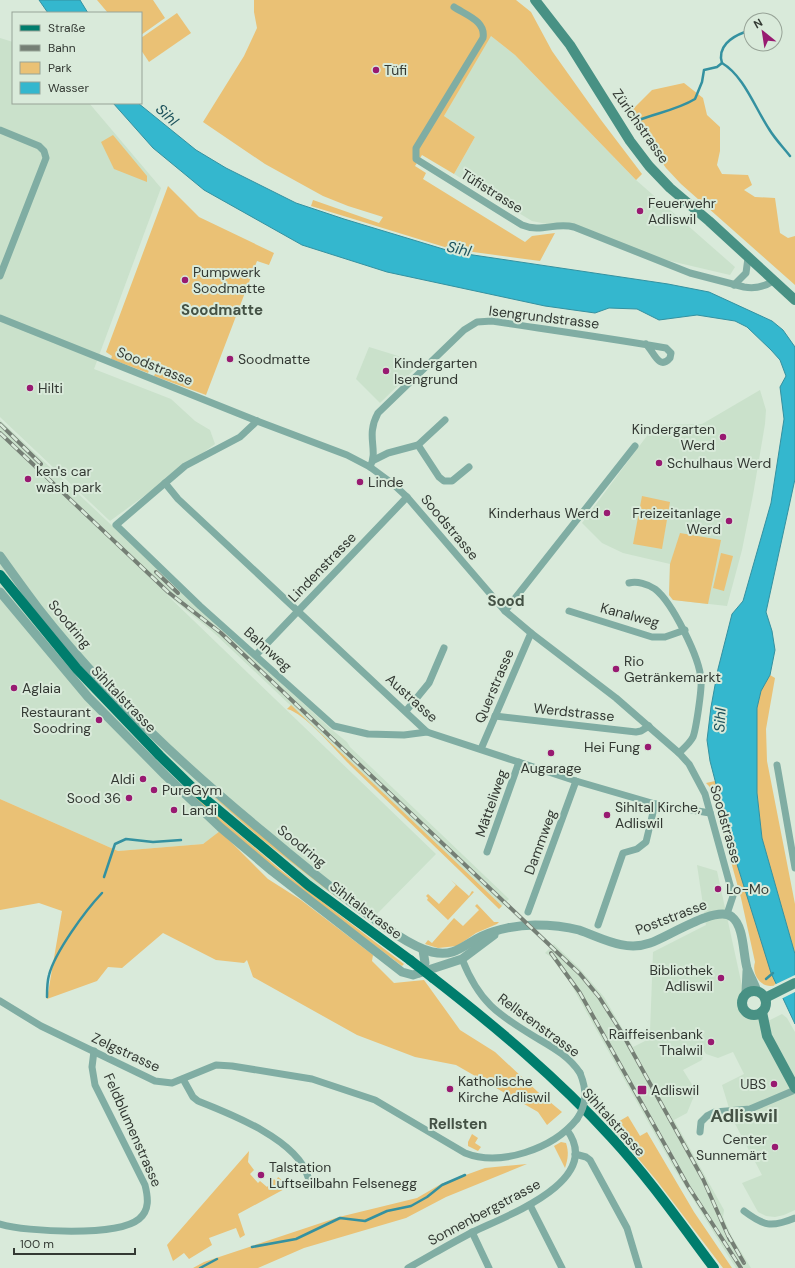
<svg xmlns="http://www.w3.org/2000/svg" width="795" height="1268" font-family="'DM Sans',sans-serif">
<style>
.built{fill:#cae1cb}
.green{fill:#eac175}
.water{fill:#34b7ce;stroke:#3491a0}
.pier{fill:#d9eada}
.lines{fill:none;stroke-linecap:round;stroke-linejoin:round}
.stream{stroke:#3491a0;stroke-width:2.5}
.minor{stroke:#80ada3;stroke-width:7}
.tertiary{stroke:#80ada3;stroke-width:9}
.secondary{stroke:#489184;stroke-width:10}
.primary{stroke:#007d6d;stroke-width:10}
.rail-casing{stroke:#757f75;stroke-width:4}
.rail{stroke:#d9eada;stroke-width:2.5;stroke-dasharray:8;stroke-linecap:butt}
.minor-bridge{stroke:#80ada3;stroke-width:7}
.primary-bridge{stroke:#007d6d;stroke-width:10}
.poi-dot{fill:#981a71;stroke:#d9eada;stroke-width:1.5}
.labels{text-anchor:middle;stroke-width:4;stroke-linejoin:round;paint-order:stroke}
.poi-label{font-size:14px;fill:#333933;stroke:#d9eada;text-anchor:start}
.street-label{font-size:14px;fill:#333933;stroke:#d9eada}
.water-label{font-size:15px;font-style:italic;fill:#1e535d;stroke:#d9eada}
.neighbourhood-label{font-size:15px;font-weight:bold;fill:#445245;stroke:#d9eada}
.district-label{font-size:18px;font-weight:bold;fill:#445245;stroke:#d9eada}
</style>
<rect width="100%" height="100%" fill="#d9eada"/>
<!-- built -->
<g class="built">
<path d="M490,35L515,55L636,180L735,267L730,275L666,260L586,232L532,221L454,174L475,137L444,116Z"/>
<path d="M0,38L13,42V103H89L161,188L94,369L171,399L195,421L210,430L215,444L110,521L0,417Z"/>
<path d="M369,347L421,363L380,403L356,379Z"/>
<path d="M760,390L766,410L765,424L753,495L742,550L727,606L673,600L669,595L670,564L623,553L602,543L582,523L655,425L702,424Z"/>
<path d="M0,420L177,587L331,729L347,742L350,747L509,899L502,906L213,632L165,593L436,854L374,917L220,832L203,844L118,851L0,799Z"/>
<path d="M697,865L717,871L749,1018L770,1020L782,1014L787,1018L795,1032V1210L784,1215L775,1217L766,1216L758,1212L742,1183L762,1175L732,1118L722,1085L744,1074L733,1052L718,1058L706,1054L699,1043L697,1044L703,1056L702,1060L683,1070L696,1091L687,1113L674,1120L724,1210L723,1217L732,1237L751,1268H736L727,1254L675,1170L569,981L551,957L545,953L554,944L579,968L604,997L633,1047L645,1041L650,1032L653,952L706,925Z"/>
</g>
<!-- green -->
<g class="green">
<path d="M97,0H153L165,18L141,35V13H108Z"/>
<path d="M254,0H516L531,12L552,51L601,120L642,174L636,180L515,55L491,36L444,116L475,137L454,174L422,155L415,166L426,173L423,179L525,242L532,236L555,233L540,261L451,249L311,206L313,200L379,223L383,217L348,206L323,196L265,164L203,122L244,56L257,28L254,12Z"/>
<path d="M177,13L191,33L149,62L141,50V38Z"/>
<path d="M684,83L703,98L707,115L720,127V151L717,165L722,174L748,175L752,185L744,190L755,197L775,198L780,233L788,238L795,236V285L681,184L666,168L628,114L652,90Z"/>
<path d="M113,135L147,176V182L114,169L101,142Z"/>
<path d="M168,186L199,217L274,253L269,265L257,261L206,395L154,376L160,363L153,360L148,373L111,359L112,356L106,352Z"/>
<path d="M642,496L670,502L662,549L633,544Z"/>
<path d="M680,533L721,540L708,604L673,600L669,595L670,564Z"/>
<path d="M721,553L733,556L724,591L713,588Z"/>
<path d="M770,675L775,678L766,729L767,761L795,904V954L762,838L757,793V708L761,691Z"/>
<path d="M291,705L502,906L499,909C450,861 400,813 350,765C336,751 305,713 287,709Z"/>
<path d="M715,781L736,861L776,985C762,990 751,975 755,962L741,898L714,800L709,786L706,783Z"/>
<path d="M181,785L282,871L404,964L402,966L293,884L221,823Z"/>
<path d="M215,798H216L344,903L260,838Z"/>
<path d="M0,799L118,851L203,844L220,831L268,879L301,900L373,955L372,961L394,983L424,980L460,1030L495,1052L538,1092L562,1112L547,1125L538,1112L456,1065L415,1057L357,1035L253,977L247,960L244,963L216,960L163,933L122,968L108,967L97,981L47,999L62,911L39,903L0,910Z"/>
<path d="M451,880L469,896L472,891L474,892L448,920L427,900L428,898L426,896L428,894L439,904L456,885Z"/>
<path d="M477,904L494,922H499L497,924L476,933L457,946L438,948L425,944L428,940L432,943L454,918L463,926L479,910L475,906Z"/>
<path d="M628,1116L640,1136L647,1132L694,1212L732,1268H723L657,1181L611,1126Z"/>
<path d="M472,1134L478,1138L475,1143L481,1147L478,1151L468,1146V1142Z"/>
<path d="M561,1142L566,1143C569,1152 568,1159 565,1168L554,1146Z"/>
<path d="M249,1151L248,1162L254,1170L250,1174L258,1183L260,1181L267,1187L274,1179L276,1181L278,1177L290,1186L238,1214L245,1235L240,1238L236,1228L209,1238L212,1245L189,1259L184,1253L173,1261L167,1245Z"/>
<path d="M527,1164L446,1197L406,1218L304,1248L258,1268H193L204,1262L339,1217L417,1198L441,1184L485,1168Z"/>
</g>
<!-- water -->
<g class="water">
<path d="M39,0H80L88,13H48Z"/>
<path d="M113,103H138L196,150L226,168L296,203L344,219L453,252L668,284L709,292L772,321L783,330L795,347V479L766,612L772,631L775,650L770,675L761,691L757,708V793L762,838L795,954V1024L771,973L736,861L710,761L707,740L711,707L718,669L732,614L743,601L771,503L784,419L780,387L786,376L780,360L771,350L747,327L735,321L697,315L659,320L637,309L609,308L595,313L545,306L387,272L302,245L204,190L153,148Z"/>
</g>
<!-- pier -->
<path class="pier" d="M795,975V992L781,999L774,985Z"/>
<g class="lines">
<!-- stream -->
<g class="stream">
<path d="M722,63C744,76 755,108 769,129C775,139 783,147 790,156"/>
<path d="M636,121C656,113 677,110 695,99L702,82L704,70L717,67L722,63C717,47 731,37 745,32"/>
<path d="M104,877L115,844L126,839L153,842L181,840"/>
<path d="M766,979L773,973"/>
<path d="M47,997C47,990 47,982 49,975C55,952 85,911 102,893"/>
<path d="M252,1247L296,1239L340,1218L365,1221L387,1211L411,1206L427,1197L442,1185L465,1175"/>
<path d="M200,1268L217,1259"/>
</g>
<!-- minor -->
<g class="minor">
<path d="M454,7C466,15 486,21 483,38L416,148V159L522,225C541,233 555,222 574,227L690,273L744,287C755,289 764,287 773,281"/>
<path d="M0,130L39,146L44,151L46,158L0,276"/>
<path d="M734,285L746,273L748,258"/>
<path d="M0,318L257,421L347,455L370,467L393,484L407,497L505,611L531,633L616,698L679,753L689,764L705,794L733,896L727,914"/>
<path d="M257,421L240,437L185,466L116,525L200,606L334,726L368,734L404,735L427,732"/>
<path d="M418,445L439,477L444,481H452L469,467"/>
<path d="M374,460L388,453L418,445L445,420"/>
<path d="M370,467C379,449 365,437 378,413L464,330L477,322L492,321C550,330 608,338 666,348L671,353L670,358C659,371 654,352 646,344"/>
<path d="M165,483L178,499L427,732L576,781L655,804L710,813"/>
<path d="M629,583C637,581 648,584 655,589C672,602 700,658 701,680C702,689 696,729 693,737C690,743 684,748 679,753"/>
<path d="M505,611L635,446"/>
<path d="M569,611L652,637H665L685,630"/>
<path d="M256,655L407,497"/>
<path d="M406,711L429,683L444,648"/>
<path d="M495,716L636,732L641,731L649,726"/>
<path d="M481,749L531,633"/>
<path d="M777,765L795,868"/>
<path d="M487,852L519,762"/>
<path d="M528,912L576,781"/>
<path d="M598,925L623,853L637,849L646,842L655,804"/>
<path d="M462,959C479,1002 497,1014 535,1037C552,1047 569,1056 580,1073"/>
<path d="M0,1001L41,1026L155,1081L172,1083L216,1065L232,1066L312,1079L375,1100L465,1153C500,1167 553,1149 577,1119"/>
<path d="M183,1079L193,1097L198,1101C231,1114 298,1140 308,1177"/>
<path d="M700,1132L701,1122L707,1116L715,1112L750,1109L795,1090"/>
<path d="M575,1154L586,1157L590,1160L627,1228L639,1268"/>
<path d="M530,1205L562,1268"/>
<path d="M744,1211C764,1226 771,1228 795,1218"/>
<path d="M0,1224C27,1232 117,1237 139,1219C150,1210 148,1197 145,1185L95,1085L92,1067L94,1051"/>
<path d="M472,1232L489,1268"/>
<path d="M408,1268C430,1256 451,1243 473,1232C505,1216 605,1181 567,1130"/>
</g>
<!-- tertiary -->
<g class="tertiary">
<path d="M0,556C13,574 25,591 38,608C104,693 184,767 267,835C293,857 320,879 348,900C369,915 407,946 432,952C455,957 462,946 482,936C497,929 518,925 535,925C549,925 564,926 579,930C602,938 625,952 650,943C668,937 717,904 732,917C744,926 743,954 747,968C750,976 754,983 757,991"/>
<path d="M0,592L88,697L165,775L220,827L272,871L402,972L413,975L462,959L494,935"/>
<path d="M419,973L425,963L423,950"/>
<path d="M746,993L747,971"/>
</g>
<!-- secondary -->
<g class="secondary">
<path d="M535,0L570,45L630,141L649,166L670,188L709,221L795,300"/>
<circle cx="754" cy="1003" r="12"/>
<path d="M765,998L795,983"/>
<path d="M762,1012L767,1036L795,1088"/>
</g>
<!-- primary -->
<g class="primary">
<path d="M0,575L77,669L160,756L198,793L308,885L410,960"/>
<path d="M433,978C496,1027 557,1078 611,1137C649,1178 681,1224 714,1268"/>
</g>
<!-- rail casing -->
<g class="rail-casing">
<g id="rail">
<path d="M0,424L41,464"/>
<path d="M0,433L168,592L221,633L580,974L599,997L622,1033L703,1179L730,1240"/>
<path d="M156,572L178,593"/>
<path d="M551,953L580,993L688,1186L741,1268"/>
<path d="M728,1235L744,1263"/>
</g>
</g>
<!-- rail -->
<use href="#rail" class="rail"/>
<!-- minor-bridge -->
<path class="minor-bridge" d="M577,1119C587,1104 587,1090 580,1073"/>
<!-- primary-bridge -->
<path class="primary-bridge" d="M410,960L433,978"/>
</g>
<!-- markers -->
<g class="poi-dot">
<circle cx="376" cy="70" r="4"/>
<circle cx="640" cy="211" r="4"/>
<circle cx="185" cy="280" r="4"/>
<circle cx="230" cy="359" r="4"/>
<circle cx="386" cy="371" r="4"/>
<circle cx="30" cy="388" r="4"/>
<circle cx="723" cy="437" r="4"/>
<circle cx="659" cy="463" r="4"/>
<circle cx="28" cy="479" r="4"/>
<circle cx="360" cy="482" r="4"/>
<circle cx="607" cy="513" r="4"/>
<circle cx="729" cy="521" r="4"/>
<circle cx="616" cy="669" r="4"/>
<circle cx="14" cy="688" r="4"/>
<circle cx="99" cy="720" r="4"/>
<circle cx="648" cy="747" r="4"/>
<circle cx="551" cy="753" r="4"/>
<circle cx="143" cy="779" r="4"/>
<circle cx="154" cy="790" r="4"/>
<circle cx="129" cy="798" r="4"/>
<circle cx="174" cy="810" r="4"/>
<circle cx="607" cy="815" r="4"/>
<circle cx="718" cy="889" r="4"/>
<circle cx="721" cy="978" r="4"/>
<circle cx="711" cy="1042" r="4"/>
<circle cx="774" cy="1084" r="4"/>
<circle cx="450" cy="1089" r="4"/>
<rect x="637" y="1085" width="10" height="10" rx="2"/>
<circle cx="775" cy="1147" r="4"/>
<circle cx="261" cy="1175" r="4"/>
</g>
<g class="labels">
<!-- poi labels -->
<g class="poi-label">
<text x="384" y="75">Tüfi</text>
<text x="648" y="208">Feuerwehr<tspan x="648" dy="16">Adliswil</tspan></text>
<text x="193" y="277">Pumpwerk<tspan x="193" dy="16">Soodmatte</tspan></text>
<text x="238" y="364">Soodmatte</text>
<text x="394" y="368">Kindergarten<tspan x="394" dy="16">Isengrund</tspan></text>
<text x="38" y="393">Hilti</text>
<text x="715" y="434" text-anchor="end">Kindergarten<tspan x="715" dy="16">Werd</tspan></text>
<text x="667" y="468">Schulhaus Werd</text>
<text x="36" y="476">ken's car<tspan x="36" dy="16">wash park</tspan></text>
<text x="368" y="487">Linde</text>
<text x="599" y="518" text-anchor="end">Kinderhaus Werd</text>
<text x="721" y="518" text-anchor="end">Freizeitanlage<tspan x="721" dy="16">Werd</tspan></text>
<text x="624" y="666">Rio<tspan x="624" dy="16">Getränkemarkt</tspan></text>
<text x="22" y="693">Aglaia</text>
<text x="91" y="717" text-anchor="end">Restaurant<tspan x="91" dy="16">Soodring</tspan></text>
<text x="640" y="752" text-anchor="end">Hei Fung</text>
<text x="551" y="773" text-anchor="middle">Augarage</text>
<text x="135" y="784" text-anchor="end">Aldi</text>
<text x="162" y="795">PureGym</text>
<text x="121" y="803" text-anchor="end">Sood 36</text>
<text x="615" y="812">Sihltal Kirche,<tspan x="615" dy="16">Adliswil</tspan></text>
<text x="182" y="815">Landi</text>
<text x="726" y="894">Lo-Mo</text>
<text x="713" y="975" text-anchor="end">Bibliothek<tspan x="713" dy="16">Adliswil</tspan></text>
<text x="703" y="1039" text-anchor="end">Raiffeisenbank<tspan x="703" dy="16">Thalwil</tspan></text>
<text x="458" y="1086">Katholische<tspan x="458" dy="16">Kirche Adliswil</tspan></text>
<text x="766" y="1089" text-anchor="end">UBS</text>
<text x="651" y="1095">Adliswil</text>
<text x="767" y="1144" text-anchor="end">Center<tspan x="767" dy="16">Sunnemärt</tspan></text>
<text x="269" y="1172">Talstation<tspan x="269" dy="16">Luftseilbahn Felsenegg</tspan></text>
</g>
<!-- street labels -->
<g class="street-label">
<text transform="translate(641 126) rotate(55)" y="5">Zürichstrasse</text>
<text transform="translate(492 191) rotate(32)" y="5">Tüfistrasse</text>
<text transform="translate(544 317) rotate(7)" y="5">Isengrundstrasse</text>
<text transform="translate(155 366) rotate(22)" y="5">Soodstrasse</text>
<text transform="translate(450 527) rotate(50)" y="5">Soodstrasse</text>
<text transform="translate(322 567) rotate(-46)" y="5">Lindenstrasse</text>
<text transform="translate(630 615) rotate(15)" y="5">Kanalweg</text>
<text transform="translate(70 624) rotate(50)" y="5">Soodring</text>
<text transform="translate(268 649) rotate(42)" y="5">Bahnweg</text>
<text transform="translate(494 686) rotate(-67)" y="5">Querstrasse</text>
<text transform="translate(412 698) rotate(42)" y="5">Austrasse</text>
<text transform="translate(124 699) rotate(46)" y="5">Sihltalstrasse</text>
<text transform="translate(574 712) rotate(6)" y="5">Werdstrasse</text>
<text transform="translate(491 803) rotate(-71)" y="5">Mätteliweg</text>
<text transform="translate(726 824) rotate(74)" y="5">Soodstrasse</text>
<text transform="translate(540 842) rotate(-70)" y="5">Dammweg</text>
<text transform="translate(302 846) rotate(39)" y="5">Soodring</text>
<text transform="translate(366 910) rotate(37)" y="5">Sihltalstrasse</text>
<text transform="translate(671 917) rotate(-21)" y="5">Poststrasse</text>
<text transform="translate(539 1025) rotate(36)" y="5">Rellstenstrasse</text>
<text transform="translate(126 1052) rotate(25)" y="5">Zelgstrasse</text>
<text transform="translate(614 1122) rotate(48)" y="5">Sihltalstrasse</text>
<text transform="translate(133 1130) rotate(66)" y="5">Feldblumenstrasse</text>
<text transform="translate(484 1212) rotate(-28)" y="5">Sonnenbergstrasse</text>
</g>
<!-- water labels -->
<g class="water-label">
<text transform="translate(167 115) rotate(43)" y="5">Sihl</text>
<text transform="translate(459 249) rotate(13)" y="5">Sihl</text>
<text transform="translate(720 720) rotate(-86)" y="5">Sihl</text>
</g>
<!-- neighbourhood labels -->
<g class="neighbourhood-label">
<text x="222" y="315">Soodmatte</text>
<text x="506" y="606">Sood</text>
<text x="458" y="1129">Rellsten</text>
</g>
<!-- district labels -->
<g class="district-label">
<text x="744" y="1122">Adliswil</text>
</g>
</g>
<!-- legend -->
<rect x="12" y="12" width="130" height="92" fill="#d9eada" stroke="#97a397"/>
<rect x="20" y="25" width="20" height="6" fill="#007d6d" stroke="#97a397"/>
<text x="48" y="32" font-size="12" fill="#333933">Straße</text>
<rect x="20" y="45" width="20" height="6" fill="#757f75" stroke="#97a397"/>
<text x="48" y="52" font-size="12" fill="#333933">Bahn</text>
<rect x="20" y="62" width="20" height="12" fill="#eac175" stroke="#97a397"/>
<text x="48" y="72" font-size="12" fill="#333933">Park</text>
<rect x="20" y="82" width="20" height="12" fill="#34b7ce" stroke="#97a397"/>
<text x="48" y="92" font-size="12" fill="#333933">Wasser</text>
<!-- north arrow -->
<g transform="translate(763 32) rotate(330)"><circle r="19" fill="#d9eada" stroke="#97a397"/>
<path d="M0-3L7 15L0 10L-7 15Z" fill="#981a71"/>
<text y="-6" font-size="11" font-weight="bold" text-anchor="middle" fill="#333933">N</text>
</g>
<!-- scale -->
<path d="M14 1248v6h121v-6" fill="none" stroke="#333933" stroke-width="2"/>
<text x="20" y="1248" font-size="12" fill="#333933" stroke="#d9eada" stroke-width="3" paint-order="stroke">100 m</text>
</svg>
